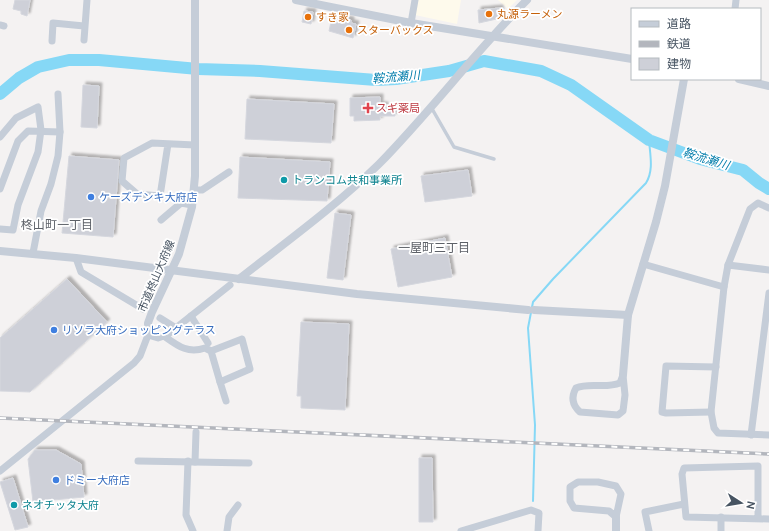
<svg xmlns="http://www.w3.org/2000/svg" width="769" height="531" font-family="Cabin,'Noto Sans JP',sans-serif">
<style>
.commercial{fill:#fefaec}
.lines{fill:none;stroke-linecap:round;stroke-linejoin:round}
.stream{stroke:#86d8f6;stroke-width:2}
.river{stroke:#86d8f6;stroke-width:12}
.building{fill:#ced0d8;stroke:#d5d7de;filter:url(#shadow)}
.service{stroke:#c5cdd8;stroke-width:3.5}
.minor{stroke:#c5cdd8;stroke-width:7}
.tertiary{stroke:#c5cdd8;stroke-width:8}
.rail-casing{stroke:#b3b6bd;stroke-width:3.5}
.rail{stroke:#fff;stroke-width:2;stroke-dasharray:6;stroke-linecap:butt}
.food-dot{fill:#e8710a;stroke:#fff;stroke-width:1.5}
.health-dot{fill:#e0444e;stroke:#fff;stroke-width:1.5}
.culture-dot{fill:#0f9aa8;stroke:#fff;stroke-width:1.5}
.shop-dot{fill:#3f7fe0;stroke:#fff;stroke-width:1.5}
.labels{text-anchor:middle;stroke-width:3.5;stroke-linejoin:round;paint-order:stroke}
.food-label{font-size:11px;fill:#c56008;stroke:#fff;text-anchor:start}
.health-label{font-size:11px;fill:#be3a42;stroke:#fff;text-anchor:start}
.culture-label{font-size:11px;fill:#0d838f;stroke:#fff;text-anchor:start}
.shop-label{font-size:11px;fill:#366cbe;stroke:#fff;text-anchor:start}
.street-label{font-size:11px;fill:#475462;stroke:#fff}
.water-label{font-size:12px;font-style:italic;fill:#027dab;stroke:#fff}
.neighbourhood-label{font-size:12px;fill:#5d6168;stroke:#fff}
</style>
<defs>
<filter id="shadow"><feDropShadow dx="3" dy="-3" stdDeviation="1" flood-color="#0004"/></filter>
</defs>
<rect width="100%" height="100%" fill="#f4f2f2"/>
<!-- commercial -->
<g class="commercial">
<path d="M417,0H461L457,24L415,15Z"/>
<path d="M498,0H517L508,9Z"/>
</g>
<g class="lines">
<!-- stream -->
<path class="stream" d="M533,501L535,425L528,328L533,302L553,279L646,183C654,170 650,155 649,140"/>
<!-- river -->
<path class="river" d="M0,94L19,78L38,67L69,60H99L198,69L260,71L376,80L396,79L449,71L484,61L541,71L571,85L649,140L700,159L743,170L759,183L769,189"/>
</g>
<!-- building -->
<g class="building">
<path d="M15,0H30L27,16L21,14V11L13,9Z"/>
<path d="M500,8L501,18L479,23L478,10Z"/>
<path d="M304,11L313,12L311,24L302,22Z"/>
<path d="M332,17L351,20V23L356,24L353,38L329,31Z"/>
<path d="M83,85L99,86L97,128L81,127Z"/>
<path d="M380,97V105H385V110H395V116H380V120L354,121V116H350V98Z"/>
<path d="M247,99L334,104L331,143L245,139Z"/>
<path d="M69,156L119,160L113,237L62,233Z"/>
<path d="M240,157L330,162L327,201L238,198Z"/>
<path d="M468,170L472,196L425,202L421,176Z"/>
<path d="M335,213L351,215L343,280L327,278Z"/>
<path d="M445,238L452,277L398,287L391,249Z"/>
<path d="M67,279L107,322L30,392L0,391V338Z"/>
<path d="M301,322L349,324L345,410L301,408V396H297Z"/>
<path d="M35,450H56L81,464L84,497L33,502L28,459Z"/>
<path d="M419,458H432L433,522H419Z"/>
<path d="M13,478L28,527L15,530L0,482Z"/>
</g>
<g class="lines">
<!-- service -->
<path class="service" d="M431,107L454,147L494,159"/>
<!-- minor -->
<g class="minor">
<path d="M735,9L736,0"/>
<path d="M411,23L415,0"/>
<path d="M0,25L4,26"/>
<path d="M84,40L87,0"/>
<path d="M52,41L53,23L84,26"/>
<path d="M0,137L16,118L38,107L41,130L38,152L18,205L13,230L0,229"/>
<path d="M168,144L160,196L137,194L122,181L124,158L152,143L195,145"/>
<path d="M0,189L18,141L28,131L60,132"/>
<path d="M194,190H202L229,172"/>
<path d="M769,208L758,203L750,209L728,265L724,287L711,412L714,428L718,433L769,435"/>
<path d="M161,220L181,203L192,205"/>
<path d="M33,253L41,211L51,184L58,156L60,132L58,94"/>
<path d="M76,258L81,272L143,309"/>
<path d="M643,264L724,287"/>
<path d="M728,265L769,270"/>
<path d="M191,316L208,343"/>
<path d="M160,318L176,328"/>
<path d="M164,336C178,346 188,354 205,348L211,351L220,382L250,369L242,339L211,351"/>
<path d="M623,375L625,395L623,411L618,415L580,412C572,405 571,397 576,388C590,382 605,389 620,383Z"/>
<path d="M220,382L226,401"/>
<path d="M711,412L666,413L662,412L666,366L716,367"/>
<path d="M751,435L769,293"/>
<path d="M138,461L249,463"/>
<path d="M188,461L186,515L193,531"/>
<path d="M195,462L196,432"/>
<path d="M0,471L134,363L140,356L148,335L158,338L167,335L230,285"/>
<path d="M578,482H598L616,486L621,494L616,517L609,511L574,508L570,501V487Z"/>
<path d="M758,519V466L684,468L682,474L686,517L769,519"/>
<path d="M227,531L229,517L238,505"/>
<path d="M461,531L531,510L539,513L538,531"/>
<path d="M649,531L645,512L684,504"/>
<path d="M721,531V517"/>
</g>
<!-- tertiary -->
<g class="tertiary">
<path d="M296,0L411,23L632,59"/>
<path d="M739,79L769,86"/>
<path d="M0,251L76,258L357,294L528,310"/>
<path d="M239,279C286,242 336,206 379,164C431,111 475,52 527,0"/>
<path d="M534,310L628,315"/>
<path d="M148,335V323L152,312L179,254L192,207L195,176V0"/>
<path d="M623,375L628,315L656,222L665,186L684,79"/>
<path d="M616,531V517"/>
</g>
<!-- rail casing -->
<g class="rail-casing">
<path id="rail" d="M0,418L769,454"/>
</g>
<!-- rail -->
<use href="#rail" class="rail"/>
</g>
<!-- markers -->
<g class="food-dot">
<circle cx="489" cy="14" r="4"/>
<circle cx="308" cy="17" r="4"/>
<circle cx="349" cy="30" r="4"/>
</g>
<path class="health-dot" d="M366 102h4v4h4v4h-4v4h-4v-4h-4v-4h4z"/>
<g class="culture-dot">
<circle cx="284" cy="180" r="4"/>
<circle cx="14" cy="505" r="4"/>
</g>
<g class="shop-dot">
<circle cx="91" cy="197" r="4"/>
<circle cx="54" cy="330" r="4"/>
<circle cx="56" cy="480" r="4"/>
</g>
<g class="labels">
<!-- food labels -->
<g class="food-label">
<text x="497" y="18">丸源ラーメン</text>
<text x="316" y="21">すき家</text>
<text x="357" y="34">スターバックス</text>
</g>
<!-- health labels -->
<g class="health-label">
<text x="376" y="112">スギ薬局</text>
</g>
<!-- culture labels -->
<g class="culture-label">
<text x="292" y="184">トランコム共和事業所</text>
<text x="22" y="509">ネオチッタ大府</text>
</g>
<!-- shop labels -->
<g class="shop-label">
<text x="99" y="201">ケーズデンキ大府店</text>
<text x="62" y="334">リソラ大府ショッピングテラス</text>
<text x="64" y="484">ドミー大府店</text>
</g>
<!-- street labels -->
<g class="street-label">
<text transform="translate(156 276) rotate(-67)" y="4">市道柊山大府線</text>
</g>
<!-- water labels -->
<g class="water-label">
<text transform="translate(396 77) rotate(-5)" y="4">鞍流瀬川</text>
<text transform="translate(706 159) rotate(17)" y="4">鞍流瀬川</text>
</g>
<!-- neighbourhood labels -->
<g class="neighbourhood-label">
<text x="57" y="229">柊山町一丁目</text>
<text x="434" y="252">一屋町三丁目</text>
</g>
</g>
<!-- legend -->
<rect x="631" y="8" width="130" height="72" fill="#ffffff" stroke="#b5bbc0"/>
<rect x="639" y="21" width="20" height="6" fill="#c5cdd8" stroke="#b5bbc0"/>
<text x="667" y="28" font-size="12" fill="#475462">道路</text>
<rect x="639" y="41" width="20" height="6" fill="#b3b6bd" stroke="#b5bbc0"/>
<text x="667" y="48" font-size="12" fill="#475462">鉄道</text>
<rect x="639" y="58" width="20" height="12" fill="#ced0d8" stroke="#b5bbc0"/>
<text x="667" y="68" font-size="12" fill="#475462">建物</text>
<!-- north arrow -->
<g transform="translate(741 503) rotate(102)" stroke="#ffffff" stroke-width="3" paint-order="stroke">
<path d="M0-3L7 15L0 10L-7 15Z" fill="#475462"/>
<text y="-6" font-size="11" font-weight="bold" text-anchor="middle" fill="#475462">N</text>
</g>
</svg>
